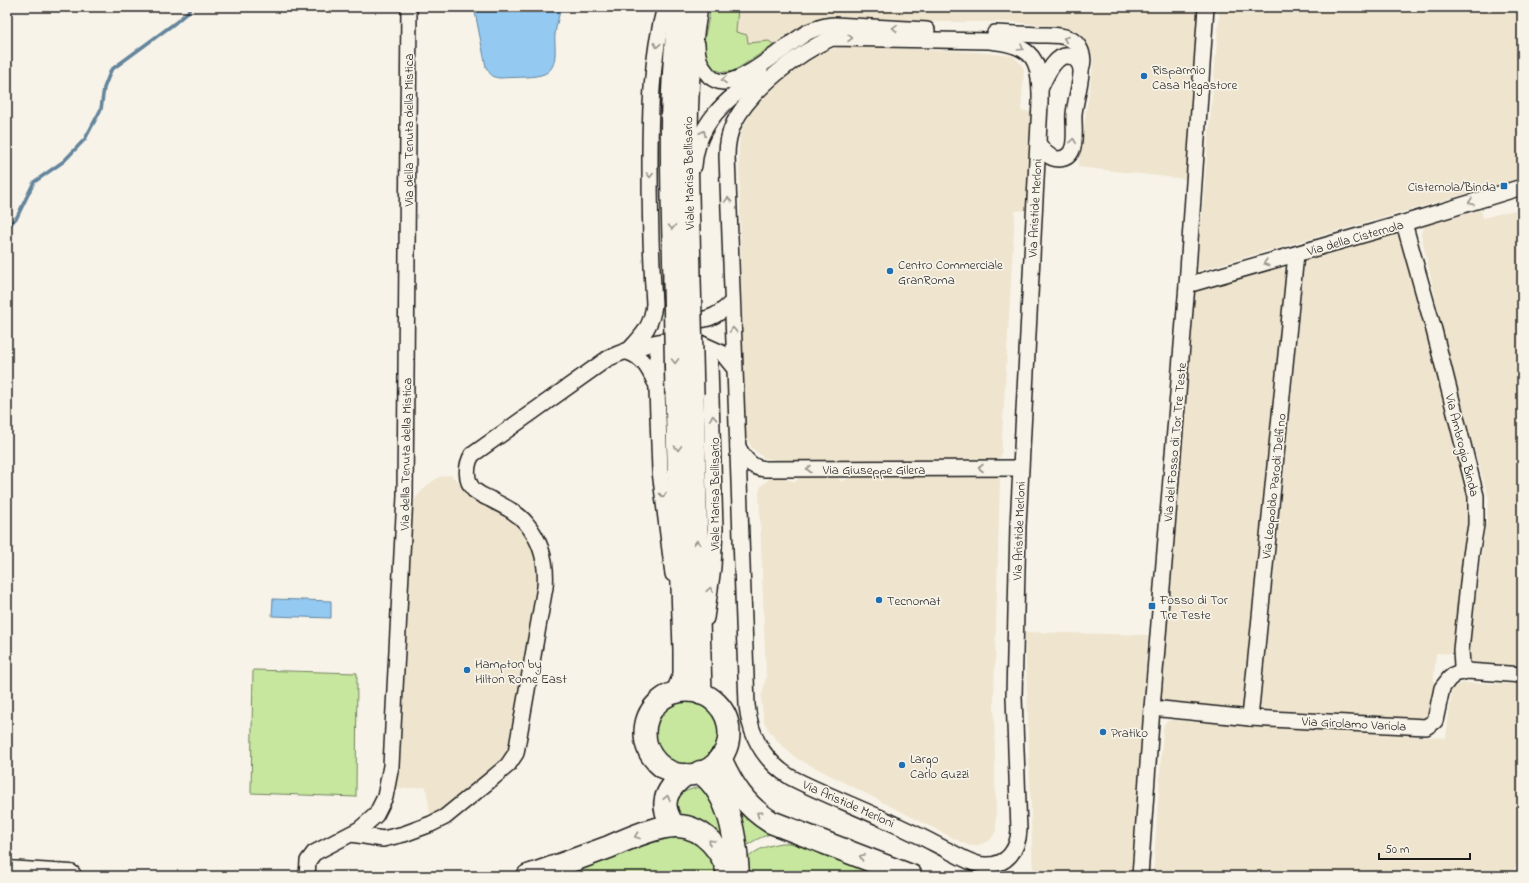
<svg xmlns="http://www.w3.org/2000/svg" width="1529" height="883" font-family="'Indie Flower',sans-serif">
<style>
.built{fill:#efe4ce}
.green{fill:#c7e79f;stroke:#72825e}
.water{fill:#94c9f2;stroke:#64849c}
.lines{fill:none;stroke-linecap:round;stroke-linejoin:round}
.stream{stroke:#64849c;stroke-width:3.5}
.minor-casing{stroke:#1c1c1c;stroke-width:18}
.secondary-casing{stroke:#1c1c1c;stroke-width:24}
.motorway-casing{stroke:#1c1c1c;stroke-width:25}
.minor{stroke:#f7f3e8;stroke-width:15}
.secondary{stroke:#f7f3e8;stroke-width:21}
.motorway{stroke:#f7f3e8;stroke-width:22}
.secondary-bridge-casing{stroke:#1c1c1c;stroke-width:24;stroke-linecap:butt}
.secondary-bridge{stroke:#f7f3e8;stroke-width:21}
.oneway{stroke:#94928c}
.poi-dot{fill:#1f6fb2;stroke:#f7f3e8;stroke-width:1.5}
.labels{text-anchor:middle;stroke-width:3.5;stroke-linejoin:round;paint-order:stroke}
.poi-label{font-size:13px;fill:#1c1c1c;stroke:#f7f3e8;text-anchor:start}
.street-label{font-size:13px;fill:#1c1c1c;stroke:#f7f3e8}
</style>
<rect width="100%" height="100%" fill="#f7f3e8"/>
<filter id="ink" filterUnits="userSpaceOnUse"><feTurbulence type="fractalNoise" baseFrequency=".025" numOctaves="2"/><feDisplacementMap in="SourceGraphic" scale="8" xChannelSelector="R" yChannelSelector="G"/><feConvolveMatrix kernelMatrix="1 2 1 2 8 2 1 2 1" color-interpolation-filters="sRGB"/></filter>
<g filter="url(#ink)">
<!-- built -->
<g class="built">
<path d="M738,7H1200L1185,179L1078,167L1093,66V56L1087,43L1080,34L1069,28L1014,22H940L839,17L805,26L774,45L769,41L748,44L736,32Z"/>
<path d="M1220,7H1522V178L1197,271Z"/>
<path d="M845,46L978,52L1013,56L1021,64L1024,69L1021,111L1033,112L1029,210L1015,211L1001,456L996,461L984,462H851L776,460L764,458L752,448L744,433L739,150L740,134L753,109L778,83L800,65L822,52Z"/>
<path d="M1522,208V667L1471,662L1468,657L1489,499L1456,388L1421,234L1424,226L1481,210L1483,218Z"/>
<path d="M1401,229L1472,510L1456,654L1436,653L1431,714L1422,721L1260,709L1305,258Z"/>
<path d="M1280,266L1288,275L1245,709L1160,700L1194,289Z"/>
<path d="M998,473L1000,478L994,698L996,830L993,836L989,841L976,846H970L963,843L796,758L781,745L770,732L764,722L761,699L766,677L759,492L761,486L771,477L779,476L795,482L802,474H833L842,482L856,474Z"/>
<path d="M450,475L484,500L522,524L539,562L514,740L506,758L431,819L426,787L392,789L409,512L416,498L427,485L439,477Z"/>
<path d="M1025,632L1148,635L1131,876H1033Z"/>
<path d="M1463,683L1522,684V857L1509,876H1153L1163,728L1165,723L1170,720L1446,738L1452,690L1457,685Z"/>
</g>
<!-- green -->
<g class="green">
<path d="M711,7H738L736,32L747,35L748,43L769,41L774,45L734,71C720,75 704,67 703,51C703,42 709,18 711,7Z"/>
<path d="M253,670L357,673L356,797L251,793Z"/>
<circle cx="687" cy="733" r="32"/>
<path d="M701,787L712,794L726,841L681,819C672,797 679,791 701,787Z"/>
<path d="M728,797C742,815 752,828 776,832C762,837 751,840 742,851Z"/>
<path d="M663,833L698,839L724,876H543Z"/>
<path d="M781,843H792L880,876H743C744,872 743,867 745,863C750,851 769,845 781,843Z"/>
</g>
<!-- water -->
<g class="water">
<path d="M474,7H561C559,16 556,25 555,35C554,48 560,70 541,75C530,78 513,77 501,78C492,78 490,74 486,67Z"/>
<path d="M273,599L331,601V618L272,616Z"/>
</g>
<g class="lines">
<!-- stream -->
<path class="stream" d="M7,228L17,217L34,182L64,161L85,139L101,109L104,88L111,70L175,23L188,12L190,7"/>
<!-- minor casing -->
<g class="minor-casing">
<g id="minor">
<path d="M995,33C1010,34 1024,34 1039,35C1048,35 1059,34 1068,38C1080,43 1086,57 1081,69"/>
<path d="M697,44C697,54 699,64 706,72C710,78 717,82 724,82C747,81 787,44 808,32C817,28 825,25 834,25L927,30"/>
<path d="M1038,143C1043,151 1049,159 1059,159C1080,158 1073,128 1074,114C1075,102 1082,79 1081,69C1080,64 1076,59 1072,57C1056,50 1045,78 1040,89"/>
<path d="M694,166C697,121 728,99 761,74"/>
<path d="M1404,223L1434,330L1476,496V525L1471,555L1461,650L1462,666L1467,671"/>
<path d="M1187,285L1404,223L1522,187"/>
<path d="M681,321C705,321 715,319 732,302"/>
<path d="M671,340L658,352L656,363L660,471L673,574"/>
<path d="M702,344L722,353L735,369L747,705C750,736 763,760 790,777C825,795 861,808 896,825C915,833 933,843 951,852C961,857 973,865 985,865C1007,866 1018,850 1019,830L1014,697L1018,526L1040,103C1041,59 1034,45 989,41L832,38C799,52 750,90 734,123C729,133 727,145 727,156L735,369"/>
<path d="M630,349C644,334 652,325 654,304C651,258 650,211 650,164C650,112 651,58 665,7"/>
<path d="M627,352C642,356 649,369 655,382"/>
<path d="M738,447C744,458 751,468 765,469L1020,468"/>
<path d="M1152,708L1250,718L1426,727L1435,721L1442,688L1449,679L1455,674L1467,671L1522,675"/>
<path d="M1250,718L1296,254"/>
<path d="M352,834L383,839L404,834L431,824L445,817L488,782L508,765L516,753L545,587C547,564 542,542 526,523C517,512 503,506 490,499C485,497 479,494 474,490C465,481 466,465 472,455L607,359C625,350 686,329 703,345C708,350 709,358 710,365L715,529L713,567L706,618"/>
<path d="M307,876L308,861L314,853L360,829L376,815L385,797L391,766L405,496L409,7"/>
<path d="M1140,876L1152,708L1187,285L1206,7"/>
</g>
</g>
<!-- secondary casing -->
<g class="secondary-casing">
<g id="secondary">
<path d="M690,279C689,188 681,97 697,7"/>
<path d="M674,280C672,189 667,98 680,7"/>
<path d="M693,394L701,694"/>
<path d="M676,395L684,650V675L677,692"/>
<circle cx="687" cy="733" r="42"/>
</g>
</g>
<!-- motorway casing -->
<g class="motorway-casing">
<g id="motorway">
<path d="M720,758C732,785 745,806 771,822L911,876"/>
<path d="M700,772C731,794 736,841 738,876"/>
<path d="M674,826C658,804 666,789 685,775"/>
<path d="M7,872L70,876"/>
<path d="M528,876C555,867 582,857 609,847C627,839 658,825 678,826C704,827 724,852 729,876"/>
</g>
</g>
<!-- minor -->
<use href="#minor" class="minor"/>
<!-- secondary -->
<use href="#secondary" class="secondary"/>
<!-- motorway -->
<use href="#motorway" class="motorway"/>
<!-- secondary-bridge casing -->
<g class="secondary-bridge-casing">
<g id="secondary-bridge">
<path d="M690,279L693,394"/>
<path d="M674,280L676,395"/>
</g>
</g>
<!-- secondary-bridge -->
<use href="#secondary-bridge" class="secondary-bridge"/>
</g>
<!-- one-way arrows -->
<defs><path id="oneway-chevron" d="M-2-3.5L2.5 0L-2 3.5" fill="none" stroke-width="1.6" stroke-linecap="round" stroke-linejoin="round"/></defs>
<g class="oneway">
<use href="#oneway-chevron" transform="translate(895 28) rotate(-177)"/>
<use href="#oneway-chevron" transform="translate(850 38) rotate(1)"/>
<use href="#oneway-chevron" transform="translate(1066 39) rotate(-159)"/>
<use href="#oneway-chevron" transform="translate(657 45) rotate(99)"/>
<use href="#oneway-chevron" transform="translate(1021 48) rotate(30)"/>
<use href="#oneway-chevron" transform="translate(724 80) rotate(179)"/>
<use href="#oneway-chevron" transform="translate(703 133) rotate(-63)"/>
<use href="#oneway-chevron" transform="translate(1073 141) rotate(-83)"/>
<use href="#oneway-chevron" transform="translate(650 175) rotate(90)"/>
<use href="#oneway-chevron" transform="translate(728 200) rotate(-92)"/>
<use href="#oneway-chevron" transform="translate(1471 202) rotate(163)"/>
<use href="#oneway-chevron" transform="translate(672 227) rotate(89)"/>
<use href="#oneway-chevron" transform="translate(1266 263) rotate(164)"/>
<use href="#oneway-chevron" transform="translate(733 330) rotate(-92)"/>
<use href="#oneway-chevron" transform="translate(675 361) rotate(89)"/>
<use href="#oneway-chevron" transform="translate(713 418) rotate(-92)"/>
<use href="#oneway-chevron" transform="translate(678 448) rotate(88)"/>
<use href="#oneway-chevron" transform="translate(981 468) rotate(180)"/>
<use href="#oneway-chevron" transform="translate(809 469) rotate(180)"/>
<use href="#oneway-chevron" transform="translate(663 495) rotate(84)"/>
<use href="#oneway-chevron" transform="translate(697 543) rotate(-92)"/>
<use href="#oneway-chevron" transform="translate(710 590) rotate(-81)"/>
<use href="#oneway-chevron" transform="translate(667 798) rotate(-78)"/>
<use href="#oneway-chevron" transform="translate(759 814) rotate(-143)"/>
<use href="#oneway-chevron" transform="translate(637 836) rotate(160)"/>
<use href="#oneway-chevron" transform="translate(711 842) rotate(-135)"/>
<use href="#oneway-chevron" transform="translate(862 857) rotate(-159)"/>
</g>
</g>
<!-- markers -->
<g class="poi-dot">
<circle cx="1144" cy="76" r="4"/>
<rect x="1500" y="182" width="8" height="8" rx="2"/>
<circle cx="890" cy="271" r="4"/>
<circle cx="879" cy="600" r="4"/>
<rect x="1148" y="602" width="8" height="8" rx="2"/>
<circle cx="467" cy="670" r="4"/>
<circle cx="1103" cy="732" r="4"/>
<circle cx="902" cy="765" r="4"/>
</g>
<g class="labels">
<!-- poi labels -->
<g class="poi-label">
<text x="1152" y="74">Risparmio<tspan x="1152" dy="15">Casa Megastore</tspan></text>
<text x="1496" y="191" text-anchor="end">Cisternola/Binda</text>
<text x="898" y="269">Centro Commerciale<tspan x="898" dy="15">GranRoma</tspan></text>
<text x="1160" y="604">Fosso di Tor<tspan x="1160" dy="15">Tre Teste</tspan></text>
<text x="887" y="605">Tecnomat</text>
<text x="475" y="668">Hampton by<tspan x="475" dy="15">Hilton Rome East</tspan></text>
<text x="1111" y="737">Pratiko</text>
<text x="910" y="763">Largo<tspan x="910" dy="15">Carlo Guzzi</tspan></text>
</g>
<!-- street labels -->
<g class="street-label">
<text transform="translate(408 130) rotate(-90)" y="5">Via della Tenuta della Mistica</text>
<text transform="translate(688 173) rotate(-91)" y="5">Viale Marisa Bellisario</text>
<text transform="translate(1034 208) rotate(-87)" y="5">Via Aristide Merloni</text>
<text transform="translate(1355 237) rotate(-16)" y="5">Via della Cisternola</text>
<text transform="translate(1174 442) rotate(-85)" y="5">Via del Fosso di Tor Tre Teste</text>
<text transform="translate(1463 445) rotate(76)" y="5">Via Ambrogio Binda</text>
<text transform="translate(405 454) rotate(-89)" y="5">Via della Tenuta della Mistica</text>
<text x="874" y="474">Via Giuseppe Gilera</text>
<text transform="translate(1273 486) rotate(-84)" y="5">Via Leopoldo Parodi Delfino</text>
<text transform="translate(714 494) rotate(-90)" y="5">Viale Marisa Bellisario</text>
<text transform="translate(1018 531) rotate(-88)" y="5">Via Aristide Merloni</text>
<text transform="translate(1354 723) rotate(3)" y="5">Via Girolamo Variola</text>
<text transform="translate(849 803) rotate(24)" y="5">Via Aristide Merloni</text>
</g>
</g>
<!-- margin -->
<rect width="1529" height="883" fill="none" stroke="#f7f3e8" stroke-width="24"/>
<rect x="12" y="12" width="1505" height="859" fill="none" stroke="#1c1c1c" stroke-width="1.5" filter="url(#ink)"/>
<!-- scale -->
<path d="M1379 853v6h91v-6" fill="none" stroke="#1c1c1c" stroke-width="2"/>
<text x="1385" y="853" font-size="12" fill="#1c1c1c" stroke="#f7f3e8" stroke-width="3" paint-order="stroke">50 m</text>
</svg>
